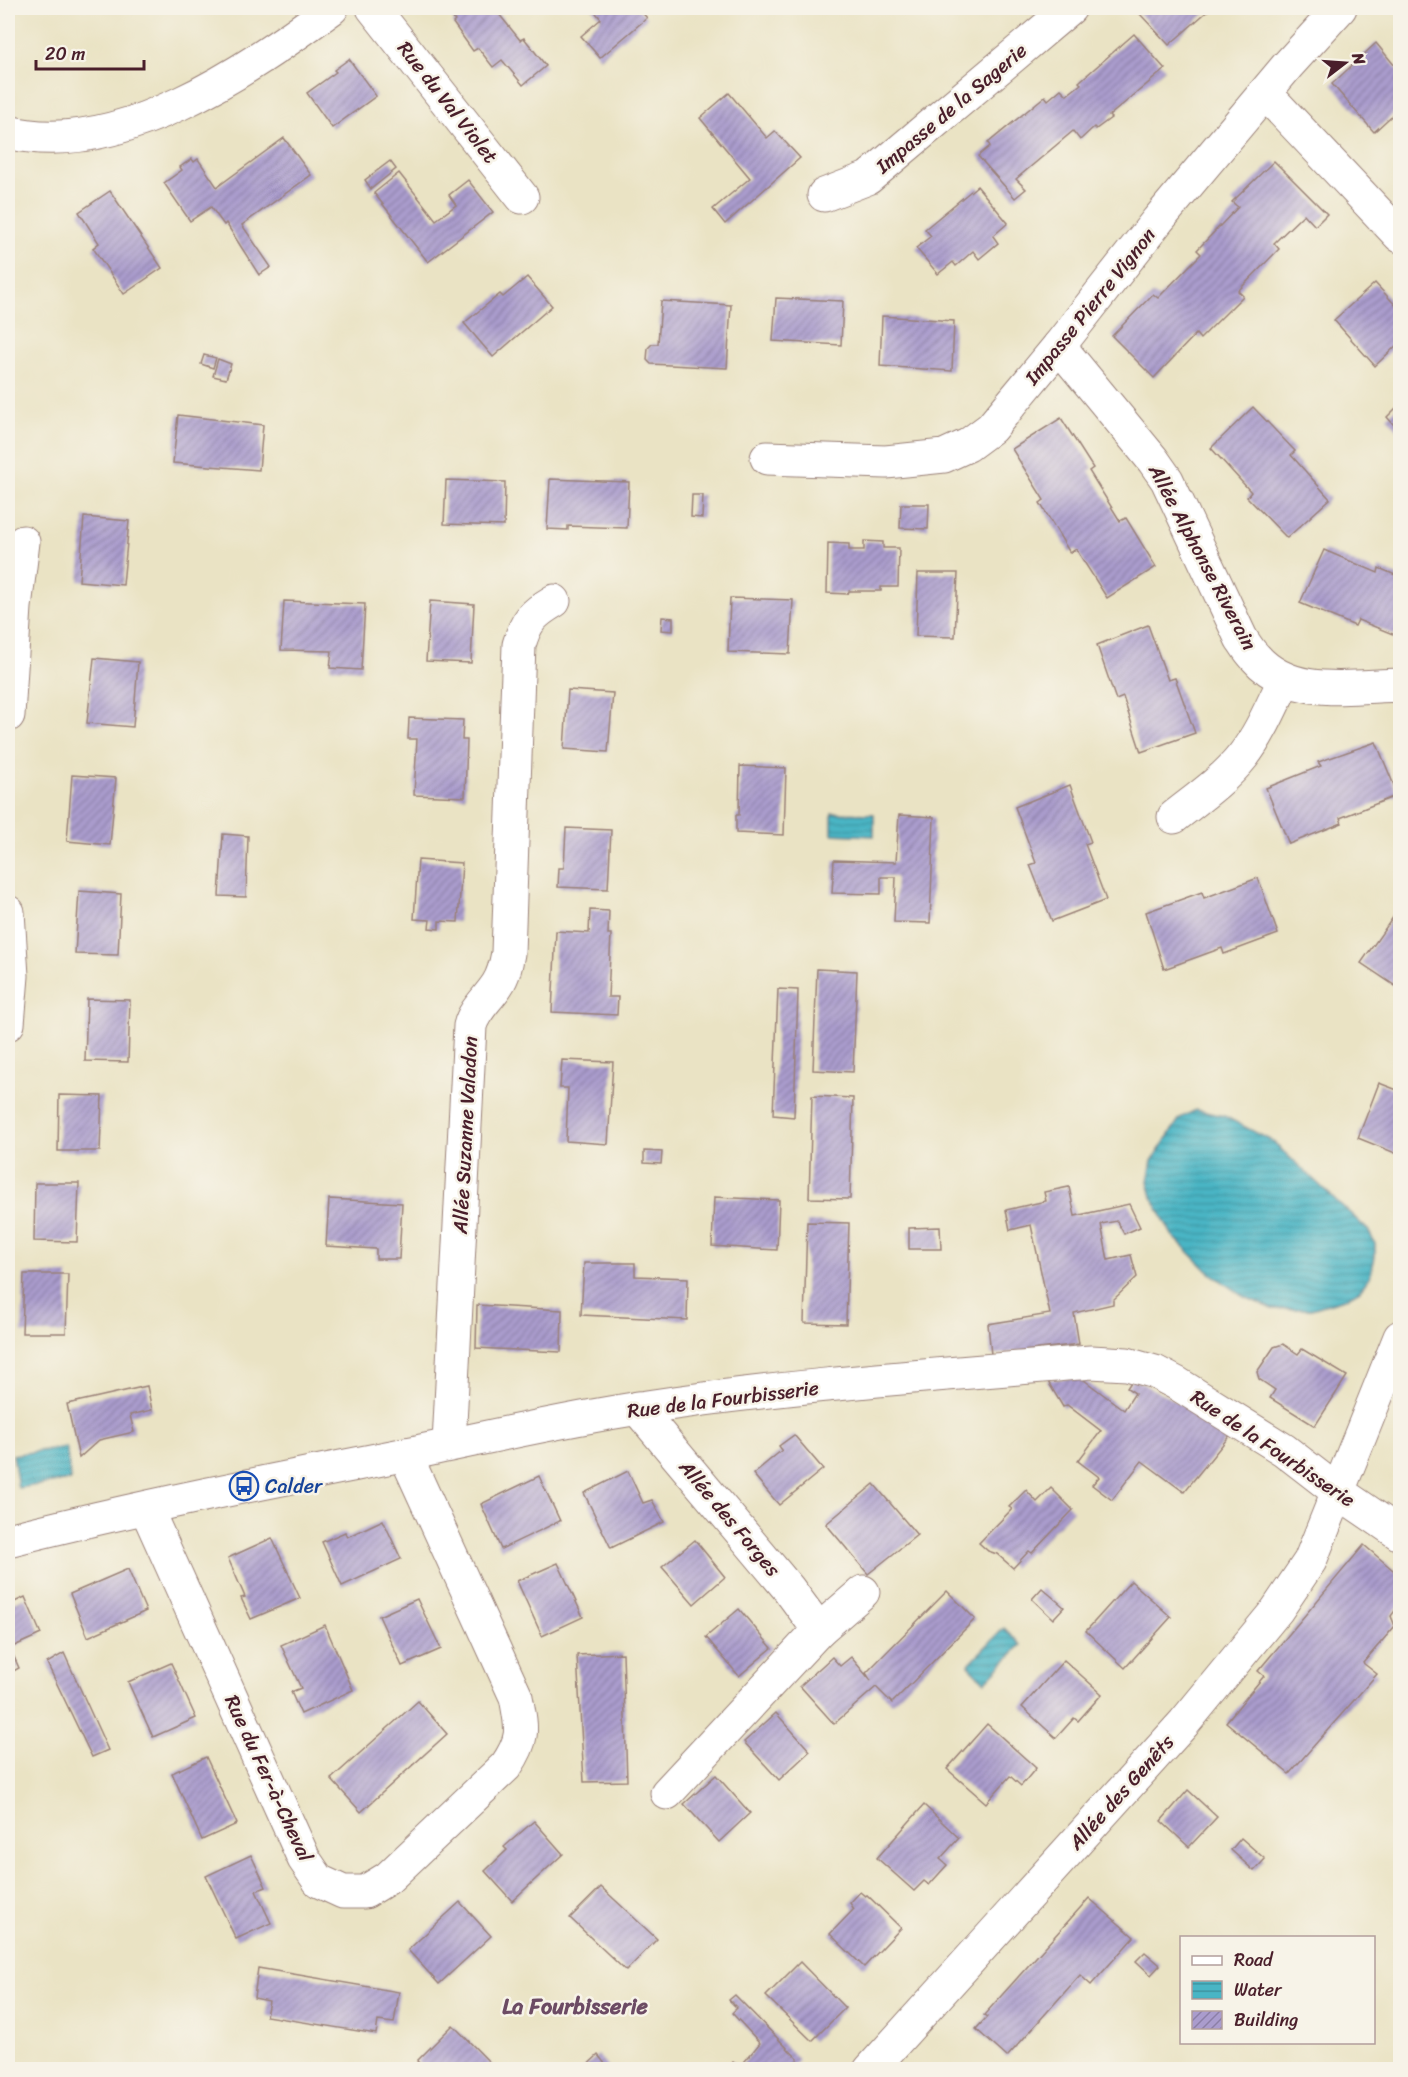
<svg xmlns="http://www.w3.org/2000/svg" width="1408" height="2077" font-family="Sriracha,sans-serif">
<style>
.water{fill:url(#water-rules);stroke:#4a6a78;stroke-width:1.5}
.building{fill:url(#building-hatch)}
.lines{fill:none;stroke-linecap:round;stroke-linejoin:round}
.minor-casing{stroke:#9a8178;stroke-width:35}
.minor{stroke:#fff;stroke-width:33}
.labels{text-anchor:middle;stroke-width:5;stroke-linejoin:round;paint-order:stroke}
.street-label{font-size:20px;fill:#4a1f2b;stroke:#f7f3e8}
.transit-label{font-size:20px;fill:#164399;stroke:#f7f3e8;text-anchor:start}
.quarter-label{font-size:22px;font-weight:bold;fill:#6c4b64;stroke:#f7f3e8}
</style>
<defs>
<pattern id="water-rules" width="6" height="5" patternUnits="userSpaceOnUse" patternTransform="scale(1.5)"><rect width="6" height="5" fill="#49b5c5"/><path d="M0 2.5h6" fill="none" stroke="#3f93a0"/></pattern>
<pattern id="building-hatch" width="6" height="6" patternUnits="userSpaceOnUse" patternTransform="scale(1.5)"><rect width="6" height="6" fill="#aa9ccd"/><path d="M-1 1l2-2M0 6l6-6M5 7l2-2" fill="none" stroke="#8c7fa7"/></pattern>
</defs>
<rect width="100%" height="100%" fill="#f7f3e8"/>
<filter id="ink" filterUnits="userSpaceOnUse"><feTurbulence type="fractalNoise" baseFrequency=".0167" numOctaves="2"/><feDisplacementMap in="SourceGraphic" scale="12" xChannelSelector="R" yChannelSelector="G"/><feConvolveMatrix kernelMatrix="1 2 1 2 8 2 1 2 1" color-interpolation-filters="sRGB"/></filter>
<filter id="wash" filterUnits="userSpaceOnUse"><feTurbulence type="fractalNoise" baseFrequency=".008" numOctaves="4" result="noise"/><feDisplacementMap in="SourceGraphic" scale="24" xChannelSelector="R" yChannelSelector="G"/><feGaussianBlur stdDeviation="1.35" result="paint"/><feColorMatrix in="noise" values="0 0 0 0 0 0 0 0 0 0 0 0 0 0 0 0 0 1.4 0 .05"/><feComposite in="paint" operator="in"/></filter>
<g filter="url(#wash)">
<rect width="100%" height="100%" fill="#eae3c4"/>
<!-- water -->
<g class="water">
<path d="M832,813L874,814V836L832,834Z"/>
<path d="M1196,1110L1224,1116L1272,1141L1368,1230L1375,1244V1257L1370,1277L1360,1290L1344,1299L1311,1309H1272L1241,1295L1209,1272L1172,1235L1152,1197L1148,1181L1152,1161L1180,1118Z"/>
<path d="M66,1447L71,1480L18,1488L13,1455Z"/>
<path d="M1004,1628L1021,1645L985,1682L968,1665Z"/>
</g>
<g id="blocks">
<!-- building -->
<g class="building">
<path d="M445,8H494L520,40L524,38L546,66L523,85L502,60L493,67L478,48L473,51L453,23L455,21Z"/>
<path d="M592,8H638L647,18L600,58L581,36L601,19Z"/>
<path d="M1144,8H1211L1169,45L1138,12Z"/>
<path d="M1134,34L1165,69L1109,116L1111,118L1096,129L1094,127L1080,140L1073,131L1016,179L1026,189L1015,198L978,156L990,146L988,143L1045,96L1048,100L1061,89L1067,95L1081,84L1079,82Z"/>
<path d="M1376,43L1400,72V108L1374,132L1332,84Z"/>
<path d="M349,59L376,96L332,128L307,93L336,72L334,70Z"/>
<path d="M729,93L767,138L775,131L800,158L725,224L713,209L750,178L700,118Z"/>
<path d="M284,138L311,175L242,225L271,267L259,275L226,223L224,225L211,207L190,221L164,183L182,170L180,167L192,159L194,162L198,159L217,187Z"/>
<path d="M390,161L396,169L371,189L365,180Z"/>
<path d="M1274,161L1327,214L1315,226L1304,214L1274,243L1279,249L1238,291L1243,296L1200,339L1196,334L1154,378L1112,336L1153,294L1158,298L1201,254L1197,250L1238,207L1232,202Z"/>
<path d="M399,173L436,220L456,205L449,195L468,180L493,212L428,262L374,193Z"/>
<path d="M977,186L1008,223L993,236L998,243L979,259L973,251L956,266L953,262L938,274L916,248L931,236L925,229Z"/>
<path d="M110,191L162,268L124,294L93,248L99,243L79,212Z"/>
<path d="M527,277L552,306L493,357L464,323L500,294L503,297Z"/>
<path d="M1375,283L1400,310V342L1375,366L1334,320Z"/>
<path d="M776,298L843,301L841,345L773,341Z"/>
<path d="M661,301L731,305L727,368L651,364L647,360L648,348L652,344H658Z"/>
<path d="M882,316L954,321L952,371L880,366Z"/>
<path d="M204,355L216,358L213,368L201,364Z"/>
<path d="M218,359L231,364L226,379L213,376Z"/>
<path d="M1400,404V432L1387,417Z"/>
<path d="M1253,407L1295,451L1291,455L1330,499L1287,538L1247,497L1251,492L1211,448Z"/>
<path d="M178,415L263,425L259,470L173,463Z"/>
<path d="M1061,418L1093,468L1089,471L1120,521L1126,518L1156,567L1107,598L1076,549L1070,553L1040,503L1044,500L1012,449Z"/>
<path d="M550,479L629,482L627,528L568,526V530L547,529Z"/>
<path d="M446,480L505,482L504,526L444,524Z"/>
<path d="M692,495H703L702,518L691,517Z"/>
<path d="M901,504H929L928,529L900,528Z"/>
<path d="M84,517L129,521L123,585L79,581Z"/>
<path d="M864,541L883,542V548H899L898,587H881V591H849L848,594L827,593L828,543L849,544V550H864Z"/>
<path d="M1324,550L1378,573L1379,568L1400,577V637L1358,620L1355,626L1300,603Z"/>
<path d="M918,573H958L955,637L916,636Z"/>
<path d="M730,598L793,600L790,654L728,652Z"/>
<path d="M284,601L365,604L361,670L330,668L332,651L281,650Z"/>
<path d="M430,601L474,604L471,663L426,661Z"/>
<path d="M662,617L673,618V631L661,630Z"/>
<path d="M1148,625L1168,680L1175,678L1195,733L1141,752L1123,697L1116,700L1097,645Z"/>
<path d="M94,658L138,662L133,727L87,723Z"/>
<path d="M568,690L613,693L608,752L564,749Z"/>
<path d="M409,718L463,720L462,740H467L465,797L414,795L417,739H408Z"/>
<path d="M1376,742L1398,795L1340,818L1342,823L1289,844L1266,788L1321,766L1318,762Z"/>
<path d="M740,766L786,768L784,835L736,833V815H739Z"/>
<path d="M72,775L116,778L110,845L67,841Z"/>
<path d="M1070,785L1091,842L1085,844L1106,900L1052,921L1030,865L1036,863L1015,807Z"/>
<path d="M899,815L934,817L930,923L894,922L896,877H881V894L832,893L834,860L896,862Z"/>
<path d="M566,828L611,830L608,889L558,887L559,868H564Z"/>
<path d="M223,834L248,836L246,897L219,896Z"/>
<path d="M418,860L462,863L458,922L439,921V929L429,928L430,920L414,919Z"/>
<path d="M1258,878L1278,934L1224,954L1222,948L1164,969L1146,912L1202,892L1204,898Z"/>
<path d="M79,891L121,894L118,955L75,954Z"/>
<path d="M590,910L609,911L608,934H611L608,997H618L617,1015L552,1012L556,931L589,933Z"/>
<path d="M1396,913L1400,916V989L1361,963Z"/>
<path d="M817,969L857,971L853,1072L813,1070Z"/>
<path d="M778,989L798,990L794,1117L773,1115Z"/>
<path d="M87,999L130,1000L128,1062L85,1061Z"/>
<path d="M562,1060L613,1062L608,1144L566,1141L568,1088H560Z"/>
<path d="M1379,1083L1400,1091V1155L1358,1138Z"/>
<path d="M59,1095L102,1096L100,1151H58Z"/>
<path d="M812,1096L853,1098L850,1199L809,1198Z"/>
<path d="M644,1151L662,1152L661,1164L644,1163Z"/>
<path d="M35,1183H79L77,1242L34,1241Z"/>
<path d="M1069,1187L1075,1216L1129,1204L1140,1227L1124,1234L1117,1221L1101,1224L1108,1260L1131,1255L1137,1277L1113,1300V1304L1074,1313L1079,1344L991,1355L988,1324L1050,1314L1031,1225L1010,1230L1006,1210L1046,1201L1044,1192Z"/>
<path d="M714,1197L779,1200L777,1250L712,1246Z"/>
<path d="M329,1199L402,1203L399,1259H376V1249L326,1246Z"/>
<path d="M807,1222L849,1223L846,1324L804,1323Z"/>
<path d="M940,1227L941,1249H909V1228Z"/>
<path d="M584,1263H635V1276L688,1278L687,1320L581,1315Z"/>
<path d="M24,1274H68L66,1333H22Z"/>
<path d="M477,1305L562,1310L561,1352L476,1348Z"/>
<path d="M1283,1344L1298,1354L1302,1349L1347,1376L1315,1426L1270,1398L1275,1390L1259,1379L1257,1372L1274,1347Z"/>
<path d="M1080,1377L1124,1410L1135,1393L1127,1388L1133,1379L1196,1412L1231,1434L1184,1492L1142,1461L1112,1500L1092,1485L1099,1477L1078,1461L1101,1431L1067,1405L1063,1407L1047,1380Z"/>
<path d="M147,1386L152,1410L130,1415L134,1432L99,1440L79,1458L67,1404Z"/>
<path d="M794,1435L823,1469L779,1505L753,1474L782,1450L779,1446Z"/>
<path d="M628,1471L643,1503L652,1500L664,1522L611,1548L584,1493Z"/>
<path d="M539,1476L560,1521L501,1549L481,1504Z"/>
<path d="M874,1484L917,1535L868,1574L826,1524Z"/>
<path d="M1051,1488L1073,1510L1032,1553L1029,1551L1013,1568L997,1554L988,1551L979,1543L1012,1509L1009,1507L1026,1490L1037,1502Z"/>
<path d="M383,1520L401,1559L342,1586L322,1542L345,1532L347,1537Z"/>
<path d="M272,1538L300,1598L251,1619L241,1598L245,1597L228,1558Z"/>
<path d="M695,1540L725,1577L694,1604L662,1567Z"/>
<path d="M1364,1545L1400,1576V1604L1391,1616L1395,1626L1363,1663L1377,1674L1289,1774L1226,1722L1264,1676L1258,1671Z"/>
<path d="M558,1563L583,1617L542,1636L517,1581Z"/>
<path d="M128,1569L146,1611L88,1637L70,1594Z"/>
<path d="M1131,1581L1171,1617L1125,1668L1086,1631Z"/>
<path d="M1042,1588L1064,1607L1053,1619L1032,1599Z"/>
<path d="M947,1591L975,1619L892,1703L876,1687L834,1724L800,1686L832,1657L840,1666L851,1657L871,1681L866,1673Z"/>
<path d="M25,1597L41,1634L10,1648L19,1668L8,1674V1605Z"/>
<path d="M417,1599L441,1649L402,1666L379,1616Z"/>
<path d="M739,1609L772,1648L739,1676L706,1637Z"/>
<path d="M325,1625L353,1690L301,1714L291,1692L301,1688L281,1645Z"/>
<path d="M64,1653L108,1750L92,1757L47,1663Z"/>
<path d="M623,1653L627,1781L584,1782L577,1655Z"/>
<path d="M1064,1660L1102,1694L1078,1721L1074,1718L1056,1738L1022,1707Z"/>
<path d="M171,1663L196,1718L153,1737L128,1682Z"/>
<path d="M418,1701L447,1734L361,1812L331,1779Z"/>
<path d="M776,1713L810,1751L779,1780L744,1742Z"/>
<path d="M987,1724L1036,1768L1021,1786L1010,1776L986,1803L947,1769Z"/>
<path d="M206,1757L237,1824L202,1840L172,1773Z"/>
<path d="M716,1775L750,1813L719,1842L684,1804Z"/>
<path d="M1188,1790L1217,1817L1189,1847L1161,1821Z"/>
<path d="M924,1805L959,1838L940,1859L947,1865L929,1885L924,1881L914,1891L877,1858Z"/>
<path d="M534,1821L563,1854L512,1901L485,1871L507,1850L504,1847Z"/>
<path d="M1241,1838L1265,1859L1254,1871L1231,1850Z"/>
<path d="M251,1855L266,1887L256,1891L271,1923L236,1939L206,1876Z"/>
<path d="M601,1887L657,1939L626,1971L570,1918Z"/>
<path d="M860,1892L865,1896L867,1895L901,1928L864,1967L830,1934L854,1909L850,1903Z"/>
<path d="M1089,1898L1134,1937L1091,1985L1080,1975L1007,2057L976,2029L987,2017L984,2015Z"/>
<path d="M460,1902L491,1936L439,1984L408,1950Z"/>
<path d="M1145,1952L1160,1965L1151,1975L1136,1961Z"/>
<path d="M800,1962L845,2008L812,2041L766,1996Z"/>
<path d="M258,1968L399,1992L394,2023L378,2021L376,2034L266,2016L269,2001L254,1998Z"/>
<path d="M735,1995L798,2059L789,2070H726L733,2062L740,2067L760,2043L732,2013L737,2008L729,2000Z"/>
<path d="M453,2025L497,2070H426L417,2061Z"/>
<path d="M598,2055L610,2070H582Z"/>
</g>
</g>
</g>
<g filter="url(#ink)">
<use href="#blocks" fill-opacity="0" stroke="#9a8178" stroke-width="1.5"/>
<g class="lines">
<!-- minor casing -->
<g class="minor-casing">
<g id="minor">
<path d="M373,8L522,197"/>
<path d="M1265,93L1400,236"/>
<path d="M8,132C118,160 247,70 332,8"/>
<path d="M824,195L868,178L1070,8"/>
<path d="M1059,346L1153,460L1167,480L1241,638C1245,644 1249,651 1255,657C1291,699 1351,686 1400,685"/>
<path d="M767,458L886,462L944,456L968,445L991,428L1059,346L1158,220L1288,65L1340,8"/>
<path d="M8,715L15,607L23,542"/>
<path d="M1174,817C1198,798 1224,780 1243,756C1261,733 1272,705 1285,679"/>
<path d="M8,912L12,976L8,1024"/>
<path d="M637,1408L788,1588L819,1630L667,1793"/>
<path d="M449,1444L470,1026C474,1010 488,999 497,985C504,975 506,964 508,953L519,645C526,621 532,614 554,601"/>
<path d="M146,1508L304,1859L319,1881L343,1892H365L388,1878L506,1766C525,1738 522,1729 516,1697L405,1454"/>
<path d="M8,1540C138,1507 270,1481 402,1455C481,1439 560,1420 640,1408C789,1385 940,1375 1091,1362L1127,1364L1155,1372L1178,1384L1284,1450L1337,1491L1400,1534"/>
<path d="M819,1630L863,1592"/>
<path d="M870,2070L1184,1723L1277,1610L1310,1561L1400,1337"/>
</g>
</g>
<!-- minor -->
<use href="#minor" class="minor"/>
</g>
</g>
<!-- icons -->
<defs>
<g id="bus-ring" transform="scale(1.5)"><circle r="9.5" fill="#f7f3e8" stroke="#1a4fb4" stroke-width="1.5"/><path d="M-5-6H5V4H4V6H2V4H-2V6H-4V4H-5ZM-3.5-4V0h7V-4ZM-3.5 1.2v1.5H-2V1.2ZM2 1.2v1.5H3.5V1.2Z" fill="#1a4fb4"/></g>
</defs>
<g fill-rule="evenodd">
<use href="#bus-ring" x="244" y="1486"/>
</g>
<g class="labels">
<!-- street labels -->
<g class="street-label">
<text transform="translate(448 102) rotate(52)" y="7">Rue du Val Violet</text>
<text transform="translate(951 108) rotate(-40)" y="7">Impasse de la Sagerie</text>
<text transform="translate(1090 306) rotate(-51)" y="7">Impasse Pierre Vignon</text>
<text transform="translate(1203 557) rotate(62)" y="7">Allée Alphonse Riverain</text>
<text transform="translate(465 1135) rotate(-87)" y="7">Allée Suzanne Valadon</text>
<text transform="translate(723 1399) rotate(-7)" y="7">Rue de la Fourbisserie</text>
<text transform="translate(1273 1448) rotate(34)" y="7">Rue de la Fourbisserie</text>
<text transform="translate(730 1518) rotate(50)" y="7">Allée des Forges</text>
<text transform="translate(269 1778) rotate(65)" y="7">Rue du Fer-à-Cheval</text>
<text transform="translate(1121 1792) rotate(-48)" y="7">Allée des Genêts</text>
</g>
<!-- transit labels -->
<g class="transit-label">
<text x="265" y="1493">Calder</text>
</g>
<!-- quarter labels -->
<g class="quarter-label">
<text x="575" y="2014">La Fourbisserie</text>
</g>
</g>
<!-- margin -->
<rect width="1408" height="2077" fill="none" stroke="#f7f3e8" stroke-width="30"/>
<!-- legend -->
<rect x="1180" y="1936" width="195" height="108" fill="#f7f3e8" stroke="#b29e9c" stroke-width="1.5"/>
<rect x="1192" y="1956" width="30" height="9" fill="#ffffff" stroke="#b29e9c" stroke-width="1.5"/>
<text x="1234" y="1966" font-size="18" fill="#4a1f2b">Road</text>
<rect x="1192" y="1981" width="30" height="18" fill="url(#water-rules)" stroke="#b29e9c" stroke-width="1.5"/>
<text x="1234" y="1996" font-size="18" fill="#4a1f2b">Water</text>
<rect x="1192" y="2011" width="30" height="18" fill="url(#building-hatch)" stroke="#b29e9c" stroke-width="1.5"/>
<text x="1234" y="2026" font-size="18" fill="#4a1f2b">Building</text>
<!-- north arrow -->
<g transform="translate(1345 63) rotate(73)" stroke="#f7f3e8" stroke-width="4.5" paint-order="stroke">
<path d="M0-4.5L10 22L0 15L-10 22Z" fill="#4a1f2b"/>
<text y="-9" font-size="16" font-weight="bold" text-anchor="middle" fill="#4a1f2b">N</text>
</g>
<!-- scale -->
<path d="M36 60v9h108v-9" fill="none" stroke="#4a1f2b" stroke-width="3"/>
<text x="45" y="60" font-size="18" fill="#4a1f2b" stroke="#f7f3e8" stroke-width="4.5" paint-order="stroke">20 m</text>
</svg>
